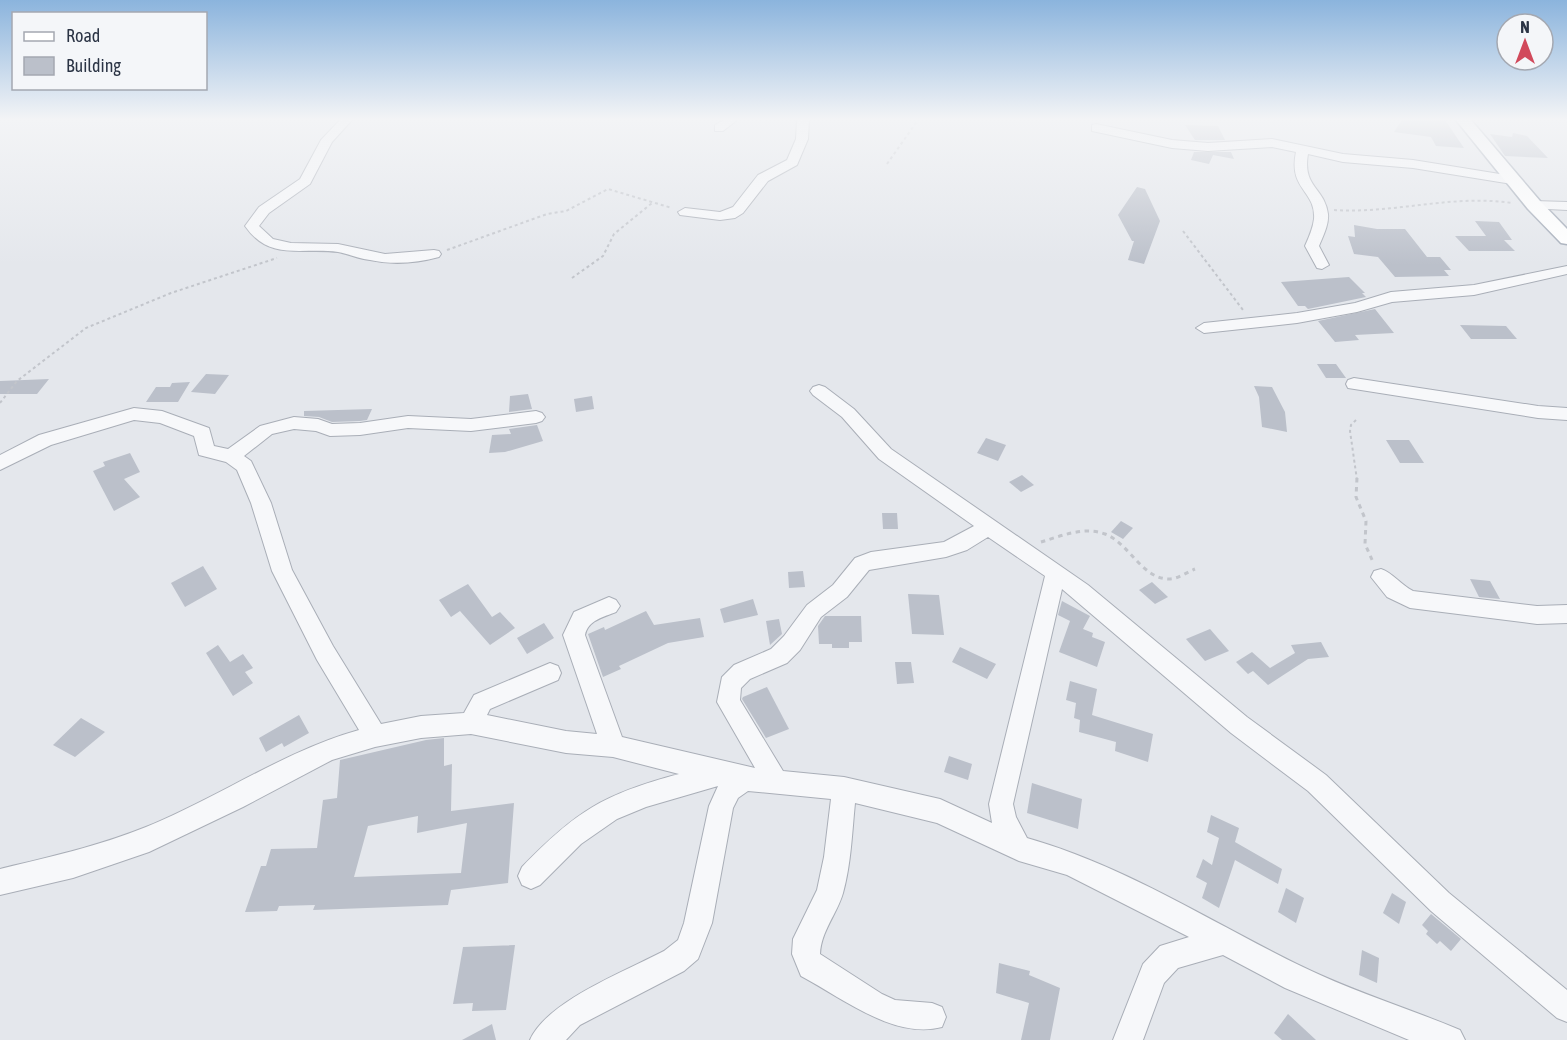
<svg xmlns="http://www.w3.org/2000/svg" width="1567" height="1040" font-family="'Asap Condensed',sans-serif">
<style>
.building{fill:#bbc0ca;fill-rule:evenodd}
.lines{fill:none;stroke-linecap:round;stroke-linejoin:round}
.minor-casing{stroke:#a9aeb7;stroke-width:2}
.major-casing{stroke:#a3abb8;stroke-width:3}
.path-far1{stroke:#c2c5cb;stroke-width:2;stroke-dasharray:3 3;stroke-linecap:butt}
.path{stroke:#c2c5cb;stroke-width:3;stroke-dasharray:4.5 4.5;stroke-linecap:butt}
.minor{fill:#f7f8fa;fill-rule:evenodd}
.major{fill:#fff;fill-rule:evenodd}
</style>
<rect width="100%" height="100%" fill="#e4e7ec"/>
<!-- building -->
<g class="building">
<path d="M1402,120H1445L1464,148L1436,146L1431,137L1394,132Z"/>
<path d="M1185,125L1218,126L1225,140H1195Z"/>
<path d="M1513,133L1527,136L1548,158L1505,156L1490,134L1512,137Z"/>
<path d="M1194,152H1231L1234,159L1213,155L1209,164L1191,160Z"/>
<path d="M1137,187L1145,189L1160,221L1144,264L1128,260L1134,241H1132L1118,215Z"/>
<path d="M1475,221L1499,222L1512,240H1504L1515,251H1469L1455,236H1486Z"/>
<path d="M1354,225L1377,229H1405L1427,257H1440L1451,270H1444L1449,276L1395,277L1378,257L1354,254L1348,236L1355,237Z"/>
<path d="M1349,277L1365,293H1362L1366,297L1308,309L1305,306H1298L1281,282Z"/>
<path d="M1375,309L1394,333L1355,335L1359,340L1335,342L1318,321Z"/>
<path d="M1460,325L1506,326L1517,339H1471Z"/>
<path d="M1317,364H1336L1346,378H1326Z"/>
<path d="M206,374L229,375L215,394L191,392Z"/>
<path d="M49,379L37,394H0V381Z"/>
<path d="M190,382L178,402H146L156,387H170L172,383Z"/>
<path d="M1254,386L1272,387L1285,412L1287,432L1262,427L1259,397Z"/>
<path d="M528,394L532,409L509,412L510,396Z"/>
<path d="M592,396L594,409L576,412L574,399Z"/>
<path d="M372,409L367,420L360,421L332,422L319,417L304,416V411Z"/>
<path d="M537,425L543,441L505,452L489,453L492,435L511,434L509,429Z"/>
<path d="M986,438L1006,445L998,461L977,453Z"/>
<path d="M1386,440H1409L1424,463H1400Z"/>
<path d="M130,453L140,472L124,479L140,497L114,511L93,471L105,466L103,462Z"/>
<path d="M1022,475L1034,485L1021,492L1009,482Z"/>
<path d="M882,513H897L898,529H883Z"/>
<path d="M1121,521L1133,528L1123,539L1111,532Z"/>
<path d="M203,566L217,589L185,607L171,583Z"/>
<path d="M803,571L805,587L789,588L788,572Z"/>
<path d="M1470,579L1490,581L1500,599L1479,597Z"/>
<path d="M1152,582L1168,597L1155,604L1139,590Z"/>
<path d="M468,584L492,617L500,612L515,628L490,645L460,611L451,617L439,600Z"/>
<path d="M908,594L939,595L944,635L912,634Z"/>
<path d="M753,599L758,615L724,623L720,609Z"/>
<path d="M1062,601L1090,616L1083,629L1093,633L1092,637L1105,642L1097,667L1059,652L1070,621L1058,615Z"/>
<path d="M646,611L654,625L700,618L704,637L668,643L619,666L621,669L603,677L588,634L604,627L605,630Z"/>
<path d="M825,616H861L862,642H849V648H832V644H819L818,626Z"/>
<path d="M779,619L782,634L770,645L766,621Z"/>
<path d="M544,623L554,638L527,654L517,638Z"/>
<path d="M1210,629L1229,651L1205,661L1186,639Z"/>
<path d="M1321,642L1329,657L1308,659L1268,685L1253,671L1248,674L1236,662L1252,652L1270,668L1295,653L1291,645Z"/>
<path d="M218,645L230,662L243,654L253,668L245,672L253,683L233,696L206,653Z"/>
<path d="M960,647L996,664L987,679L952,662Z"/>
<path d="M895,662H911L914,683L897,684Z"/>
<path d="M1070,681L1097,689L1092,715L1153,734L1148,762L1115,751L1116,742L1079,732L1080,720L1074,718L1076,703L1066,700Z"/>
<path d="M767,687L789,729L766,738L742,699L743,697Z"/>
<path d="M299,715L309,733L284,747L282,743L266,752L259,738Z"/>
<path d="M81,718L105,732L75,757L53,745Z"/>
<path d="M444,738V766L452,764L451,811L514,803L508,883L451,890L448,905L313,910L315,905L279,906L277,911L245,912L261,866H266L271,849L317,848L323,800L337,798L340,760L426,740ZM418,816L417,833L467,823L461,873L354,877L368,826Z"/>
<path d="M949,756L972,764L968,780L944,772Z"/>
<path d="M1032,783L1082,799L1078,829L1027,813Z"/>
<path d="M1211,815L1239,828L1235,842L1282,869L1278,884L1235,860L1219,908L1202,898L1207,883L1196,877L1203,859L1212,865L1219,838L1207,832Z"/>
<path d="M1286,888L1304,898L1296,923L1278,912Z"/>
<path d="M1392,893L1406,902L1399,924L1383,913Z"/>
<path d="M1431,914L1461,939L1451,951L1440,941L1437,944L1426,934L1428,931L1422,925Z"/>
<path d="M515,945L506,1010L472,1011L473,1003L453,1004L463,947Z"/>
<path d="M1362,950L1379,958L1377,983L1359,975Z"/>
<path d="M999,963L1030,971L1029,975L1060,988L1050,1040H1021L1029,1003L996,993Z"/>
<path d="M1288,1014L1316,1040H1282L1274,1033Z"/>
<path d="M492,1024L496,1040H462Z"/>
</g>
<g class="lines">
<!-- minor casing -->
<g class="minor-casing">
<g id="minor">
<path d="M340,120H352L332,142L310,184L269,213L259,226L273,239L291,243L338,244L385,254L434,250L439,251L441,254L439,257C417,263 393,265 370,260C359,259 349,254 338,252C302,247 270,262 245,226L259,207L300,179L321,140Z"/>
<path d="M724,120H737L723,131H715V125Z"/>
<path d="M797,120H809L808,139L797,165L768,181L743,213L735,218L720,220L680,215L678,212L685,208L720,212L733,207L758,175L787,160L796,139Z"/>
<path d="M1096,124L1172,140L1208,143L1272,139L1343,154L1413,160L1512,176L1519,180L1512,184L1413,168L1343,162L1308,154C1302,187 1325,188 1328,214C1329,225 1323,236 1319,246L1329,265L1322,269L1317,268L1305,246C1309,237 1313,228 1314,219C1316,190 1288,190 1296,152L1272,147L1208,151L1172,148L1092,131V125Z"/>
<path d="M1534,201L1567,202V210L1529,208L1527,205L1529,202Z"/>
<path d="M1567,266V274L1474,295L1392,302L1357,312L1297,323L1204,333L1196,328L1204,323L1297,313L1355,303L1391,292L1474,285Z"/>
<path d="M1354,378L1538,406L1567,408V420L1538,418L1348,388L1346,384L1348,380Z"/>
<path d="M819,385L825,387L854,409L891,449L1088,585L1247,717L1326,775L1449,893L1567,990V1022L1557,1018L1431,911L1308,791L1231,733L1062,589L1013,804L1016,817L1027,838C1126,866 1212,923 1303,967C1354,992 1408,1008 1460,1030L1465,1040H1409L1285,988L1223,955L1178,968L1164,983L1143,1040H1113L1143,964L1160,946L1189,937L1067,875L1019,861L937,823L855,803C852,833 851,864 843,893C837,914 821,931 820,954L882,994L895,1000L932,1003L942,1007L946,1017L942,1027C894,1040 841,997 801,976L792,954L793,939L817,890L824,857L831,799L748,791L738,798L733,808L712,923L698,959L684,971L580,1025L566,1040H530C547,1001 626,971 664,951L678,940L684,923L709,806L718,786L646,807L617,819L581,844L540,885L531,889L522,885L518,876L522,867C576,811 604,794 679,774L613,757L566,753L471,734L421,738L375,747L332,760L243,807L149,852L73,878L0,895V869C49,857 99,846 146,827C218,798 284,751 359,730L317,660L272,571L251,503L237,470L226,462L199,455L194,436L160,423L134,420L51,445L0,470V455L39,435L134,408L162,411L209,428L214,446L228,449L260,426L294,417L318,419L332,424L360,423L408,416L471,419L536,411L542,413L545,417L542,421L536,423L471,431L408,428L360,435L330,436L316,431L294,429L272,434L244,456L251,461L271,503L292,570L333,646L381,724L421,716L464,713L474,695L550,663L558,666L561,673L558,680L490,709L487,715L566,731L597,734L563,635L574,612L609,597L616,600L620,606L616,612C604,617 588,620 585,635L622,737L755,768L717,702L722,677L734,665L771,649L784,636L807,605L833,585L855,558L871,552L944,542L974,526L879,459L842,417L813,395L810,391L813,387ZM988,537L1045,576L989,804L992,823L940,799L844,777L783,771L740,700L741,688L750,679L787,663L800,650L821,617L847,597L869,570L946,557L967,550Z"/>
<path d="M1381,569C1393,573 1401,585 1413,591L1537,606L1567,605V623L1537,624L1410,608L1387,597L1371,577L1374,571Z"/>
</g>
</g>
<!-- major casing -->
<g class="major-casing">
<path id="major" d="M1456,120H1471L1540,201L1567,229V244L1561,243L1528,209Z"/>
</g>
<!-- path-far1 -->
<g class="path-far1">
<path d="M887,164L918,120"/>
<path d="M1334,210C1394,214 1452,194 1512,203"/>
<path d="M1183,231L1243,310"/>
<path d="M447,250L547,214L566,211L608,189L672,208"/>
<path d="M572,278L603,256L614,234L652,203"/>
<path d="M0,403L17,381L86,328L171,293L277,258"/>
<path d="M1356,420L1351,425L1350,431L1357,480"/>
</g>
<!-- path -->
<g class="path">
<path d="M1357,478L1356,497L1366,521L1365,544L1373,562"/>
<path d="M1041,542C1061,536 1084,526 1105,534C1129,543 1142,579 1169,579C1178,579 1187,572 1195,569"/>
</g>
<!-- minor -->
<use href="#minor" class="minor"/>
<!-- major -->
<use href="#major" class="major"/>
</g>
<!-- sky -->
<linearGradient id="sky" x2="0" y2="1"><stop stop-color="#8bb4dd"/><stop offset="0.45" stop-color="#f3f4f6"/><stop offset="1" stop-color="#f3f4f6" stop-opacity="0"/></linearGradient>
<rect width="1567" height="265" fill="url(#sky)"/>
<!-- legend -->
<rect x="12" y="12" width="195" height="78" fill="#f4f6f9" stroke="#a4a8b1" stroke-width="1.5"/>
<rect x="24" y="32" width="30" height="9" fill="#ffffff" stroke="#a4a8b1" stroke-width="1.5"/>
<text x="66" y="42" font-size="18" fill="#2b3445">Road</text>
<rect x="24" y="57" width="30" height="18" fill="#bbc0ca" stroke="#a4a8b1" stroke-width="1.5"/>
<text x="66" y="72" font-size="18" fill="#2b3445">Building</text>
<!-- north arrow -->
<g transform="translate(1525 42)"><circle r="28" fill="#f4f6f9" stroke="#a4a8b1" stroke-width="1.5"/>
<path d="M0-4.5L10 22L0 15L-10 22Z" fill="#d1495b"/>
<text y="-9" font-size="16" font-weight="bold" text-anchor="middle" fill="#2b3445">N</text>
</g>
</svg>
